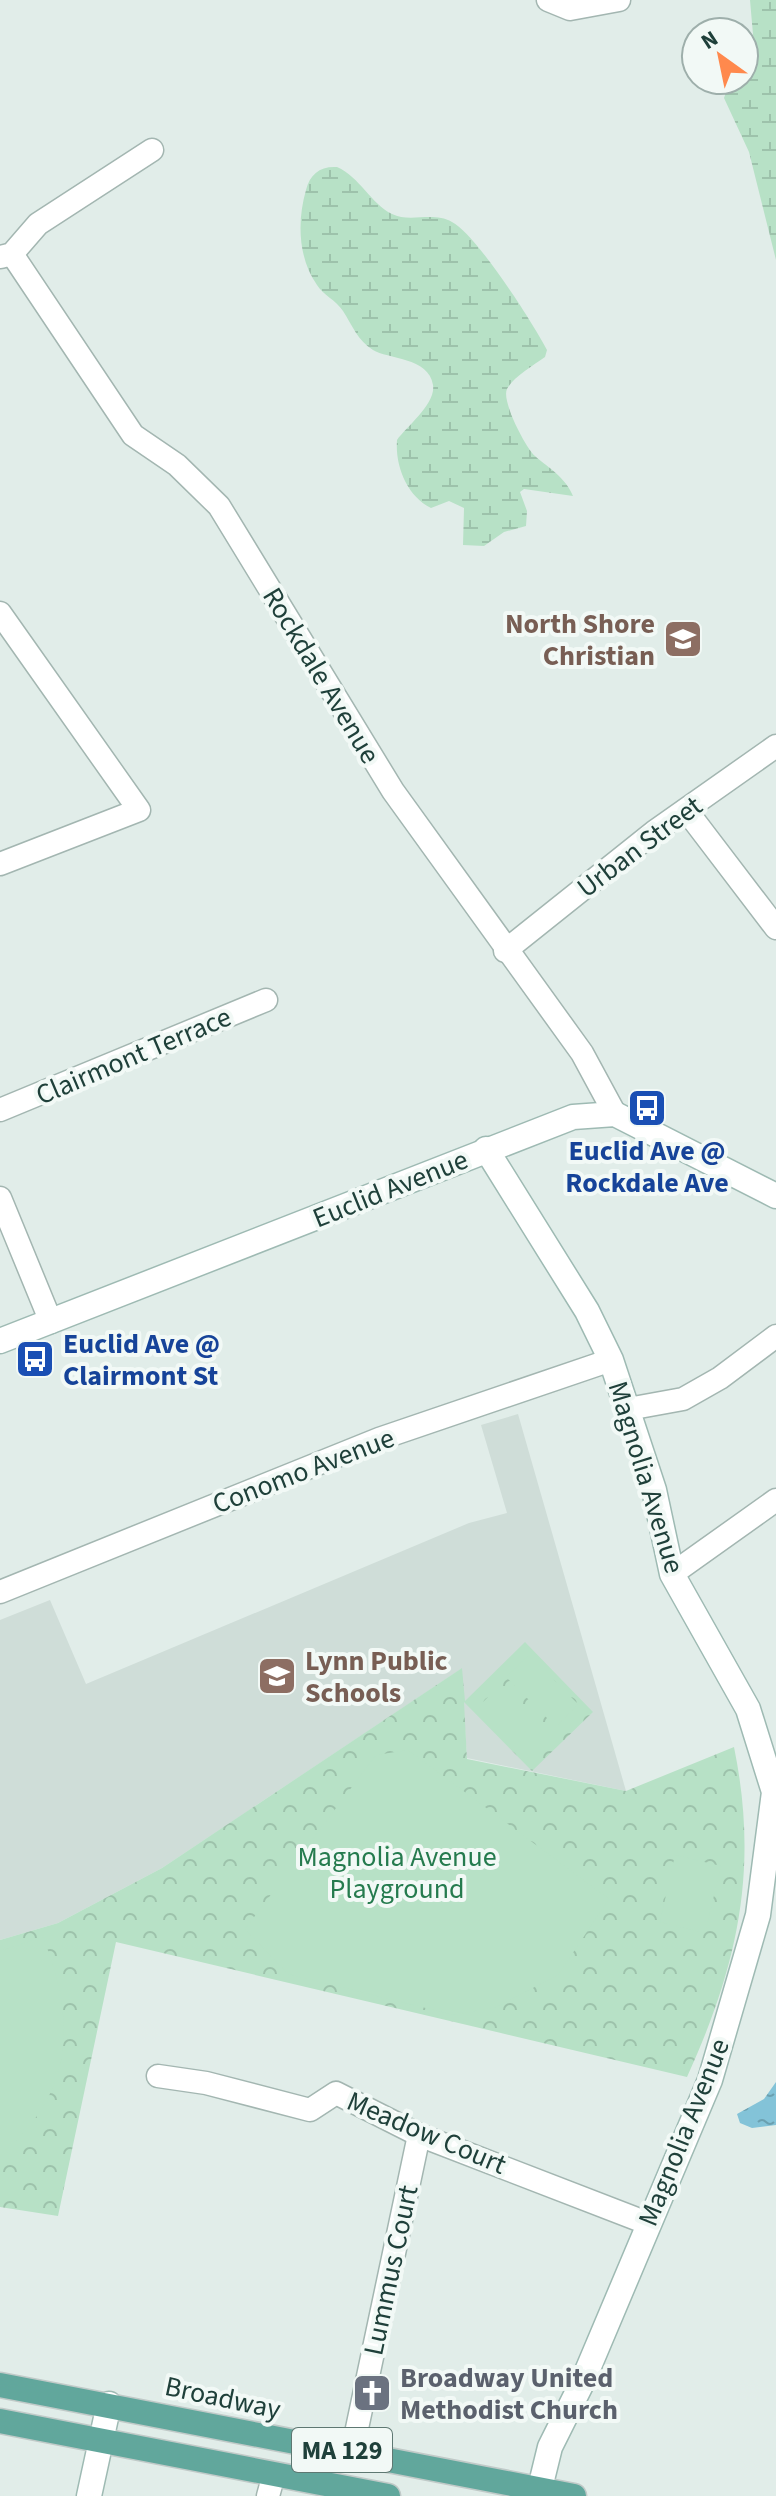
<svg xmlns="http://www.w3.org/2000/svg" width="776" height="2496" font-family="'Source Sans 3',sans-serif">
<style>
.built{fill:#cfddd8}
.forest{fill:url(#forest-crowns)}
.wetland{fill:url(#wetland-marsh)}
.pitch{fill:#b7e1c6}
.water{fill:url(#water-ripples)}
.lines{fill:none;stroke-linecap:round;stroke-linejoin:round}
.street-casing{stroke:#a3b6b1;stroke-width:25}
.secondary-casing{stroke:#9ebab3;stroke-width:27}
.primary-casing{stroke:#c0cac8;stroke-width:27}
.street{stroke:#fff;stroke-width:22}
.secondary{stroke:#fff;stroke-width:24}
.primary{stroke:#61a79c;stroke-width:24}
.labels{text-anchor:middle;stroke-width:8;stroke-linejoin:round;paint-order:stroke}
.shield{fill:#f2f9f6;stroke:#5e7872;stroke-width:2}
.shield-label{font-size:26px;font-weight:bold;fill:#1f403a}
.education-label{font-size:28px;font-weight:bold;fill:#785e54;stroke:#f2f9f6;text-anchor:end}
.street-label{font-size:28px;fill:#1f403a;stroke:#f2f9f6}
.transit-label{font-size:28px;font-weight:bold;fill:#164399;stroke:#f2f9f6}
.park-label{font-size:28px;fill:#257b4e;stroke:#f2f9f6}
.worship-label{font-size:28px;font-weight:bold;fill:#5b616d;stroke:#f2f9f6;text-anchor:start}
</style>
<defs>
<pattern id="forest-crowns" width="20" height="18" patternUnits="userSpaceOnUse" patternTransform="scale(2)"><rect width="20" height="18" fill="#b7e1c6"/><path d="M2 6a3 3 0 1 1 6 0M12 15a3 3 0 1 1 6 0" fill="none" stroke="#9dc2ab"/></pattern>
<pattern id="wetland-marsh" width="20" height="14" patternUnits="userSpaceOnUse" patternTransform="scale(2)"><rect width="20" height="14" fill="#b7e1c6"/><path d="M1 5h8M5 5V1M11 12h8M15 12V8" fill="none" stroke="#9dc2ab"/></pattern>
<pattern id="water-ripples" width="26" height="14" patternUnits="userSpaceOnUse" patternTransform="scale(2)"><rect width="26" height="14" fill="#83c3d8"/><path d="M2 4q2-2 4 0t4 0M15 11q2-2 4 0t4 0" fill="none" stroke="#6ba0b0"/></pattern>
</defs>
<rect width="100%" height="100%" fill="#e1ede9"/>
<!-- built -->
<path class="built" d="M518,1414L626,1791L467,1758L461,1669L162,1868L58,1923L0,1940V1620L50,1600L86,1684L469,1523L507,1513L481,1425Z"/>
<!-- forest -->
<path class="forest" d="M525,1642L593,1712L532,1771L464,1702L467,1759L626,1791L734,1747C759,1869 738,1965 687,2077L116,1942L58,2216L0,2207V1940L58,1923L162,1868L462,1668L465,1701Z"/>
<!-- wetland -->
<g class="wetland">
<path d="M750,0H776V260L749,152L724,98L730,80H744V67L754,46Z"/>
<path d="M337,167C360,177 371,204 392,214C410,223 433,211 452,222C476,234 533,323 547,350L545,357C534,365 513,377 507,389C501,401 526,448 535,456C550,469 565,477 573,496L524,489L520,492L527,511L526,526L504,532L484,546L463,545L464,508L449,501L431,508C407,496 395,466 397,440C407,426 436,404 433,385C429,357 387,359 373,350C358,341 352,325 343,311C336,300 323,295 317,285C298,258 297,221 306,190C310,174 320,166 337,167Z"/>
</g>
<!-- pitch -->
<g class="pitch">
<path d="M529,1655L578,1704L556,1727L506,1677Z"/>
<path d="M501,1684L550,1733L527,1756L478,1707Z"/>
<path d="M408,1750L609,1899L558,1975L496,2007L454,2015L288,1974L245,1929L376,1755Z"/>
<path d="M675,1855L721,1866L705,1933L660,1922Z"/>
<path d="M43,1937C76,2022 75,2093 0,2155V1951Z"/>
</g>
<!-- water -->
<path class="water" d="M776,2082V2125L752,2128L740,2123L737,2114L764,2099Z"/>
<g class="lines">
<!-- street casing -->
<g class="street-casing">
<g id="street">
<path d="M548,0L570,9L619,0"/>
<path d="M12,254L133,435L177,465L219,506L393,791L582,1053L615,1114"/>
<path d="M1,257L12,254L38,224L152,150"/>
<path d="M0,613L139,810L0,864"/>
<path d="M686,810L776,928"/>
<path d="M505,951L654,832L776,746"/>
<path d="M0,1110L266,1000"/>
<path d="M0,1198L51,1322"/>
<path d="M628,1409L683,1399L720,1378L776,1336"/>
<path d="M672,1574L776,1500"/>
<path d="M0,1592L379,1439L611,1360"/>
<path d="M158,2076L206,2083L310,2110L336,2093L419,2135L647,2223"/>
<path d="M352,2452L419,2135"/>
<path d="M268,2496L274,2474"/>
</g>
</g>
<!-- secondary casing -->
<g class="secondary-casing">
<g id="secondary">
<path d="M486,1149L587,1311L611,1360L654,1490L672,1574L748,1709L774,1792L758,1915L710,2080L582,2383L550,2447L538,2496"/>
<path d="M0,1341L573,1117L615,1114L776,1196"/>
<path d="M89,2496L109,2404"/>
</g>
</g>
<!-- primary casing -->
<g class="primary-casing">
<g id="primary">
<path d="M0,2385L574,2496"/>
<path d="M0,2421L388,2496"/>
</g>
</g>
<!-- street -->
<use href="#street" class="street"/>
<!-- secondary -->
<use href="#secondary" class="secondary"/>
<!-- primary -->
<use href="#primary" class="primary"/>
</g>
<!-- icons -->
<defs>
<g id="school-square" transform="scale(2)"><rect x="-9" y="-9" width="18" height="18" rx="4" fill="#8d6e63" stroke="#f2f9f6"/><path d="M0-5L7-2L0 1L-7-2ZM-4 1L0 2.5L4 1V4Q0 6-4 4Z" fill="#fff"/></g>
<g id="bus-square" transform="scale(2)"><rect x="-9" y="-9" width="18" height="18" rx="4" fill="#1a4fb4" stroke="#f2f9f6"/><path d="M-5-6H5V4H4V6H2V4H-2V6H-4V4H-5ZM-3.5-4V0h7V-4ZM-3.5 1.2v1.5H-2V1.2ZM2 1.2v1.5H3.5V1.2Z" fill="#fff"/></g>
<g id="church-square" transform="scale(2)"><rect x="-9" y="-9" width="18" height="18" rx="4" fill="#6b7280" stroke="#f2f9f6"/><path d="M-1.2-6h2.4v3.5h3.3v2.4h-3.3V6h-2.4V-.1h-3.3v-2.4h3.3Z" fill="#fff"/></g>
</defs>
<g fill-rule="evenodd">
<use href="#school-square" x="683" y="639"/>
<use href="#bus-square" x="647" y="1108"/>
<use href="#bus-square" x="35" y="1359"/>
<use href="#school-square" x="277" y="1676"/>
<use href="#church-square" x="372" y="2393"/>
</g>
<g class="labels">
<!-- shield labels -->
<rect class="shield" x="292" y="2428" width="100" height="44" rx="6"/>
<g class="shield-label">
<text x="342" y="2459">MA 129</text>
</g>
<!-- education labels -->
<g class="education-label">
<text x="655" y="633">North Shore<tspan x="655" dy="32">Christian</tspan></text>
<text x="305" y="1670" text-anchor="start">Lynn Public<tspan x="305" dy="32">Schools</tspan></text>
</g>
<!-- street labels -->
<g class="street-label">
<text transform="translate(322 675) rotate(59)" y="10">Rockdale Avenue</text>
<text transform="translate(639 846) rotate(-37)" y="10">Urban Street</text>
<text transform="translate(133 1055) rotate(-23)" y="10">Clairmont Terrace</text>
<text transform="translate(390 1188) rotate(-22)" y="10">Euclid Avenue</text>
<text transform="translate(303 1470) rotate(-21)" y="10">Conomo Avenue</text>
<text transform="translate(647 1477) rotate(73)" y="10">Magnolia Avenue</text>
<text transform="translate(427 2132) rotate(23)" y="10">Meadow Court</text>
<text transform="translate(683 2132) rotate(-68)" y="10">Magnolia Avenue</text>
<text transform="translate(390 2270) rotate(-78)" y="10">Lummus Court</text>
<text transform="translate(223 2397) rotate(12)" y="10">Broadway</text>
</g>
<!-- transit labels -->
<g class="transit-label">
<text x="647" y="1160">Euclid Ave @<tspan x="647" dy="32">Rockdale Ave</tspan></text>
<text x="63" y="1353" text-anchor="start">Euclid Ave @<tspan x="63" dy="32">Clairmont St</tspan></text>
</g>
<!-- park labels -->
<g class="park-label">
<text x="397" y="1866">Magnolia Avenue<tspan x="397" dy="32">Playground</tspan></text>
</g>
<!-- worship labels -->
<g class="worship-label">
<text x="400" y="2387">Broadway United<tspan x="400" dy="32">Methodist Church</tspan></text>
</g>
</g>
<!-- north arrow -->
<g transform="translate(720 56) rotate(327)"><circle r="38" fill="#f2f9f6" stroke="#9eafab" stroke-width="2"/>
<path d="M0-6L14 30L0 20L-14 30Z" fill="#ff894d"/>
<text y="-12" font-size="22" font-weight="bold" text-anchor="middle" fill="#1f403a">N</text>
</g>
</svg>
